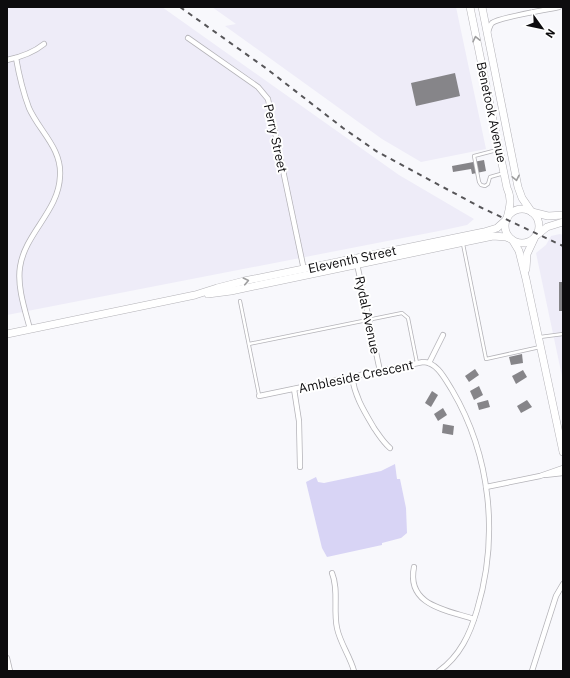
<svg xmlns="http://www.w3.org/2000/svg" width="570" height="678" font-family="'IBM Plex Sans',sans-serif">
<style>
.built{fill:#eeecf8}
.green{fill:#d8d4f5}
.building{fill:#868589}
.lines{fill:none;stroke-linecap:round;stroke-linejoin:round}
.lane-casing{stroke:#b4b3b8;stroke-width:4}
.street-casing{stroke:#b4b3b8;stroke-width:6}
.secondary-casing{stroke:#b4b3b8;stroke-width:8}
.lane{stroke:#fff;stroke-width:2.5}
.street{stroke:#fff;stroke-width:4.5}
.secondary{stroke:#fff;stroke-width:7}
.rail{stroke:#565558;stroke-width:2;stroke-dasharray:5 5;stroke-linecap:butt}
.oneway{stroke:#9e9e9f}
.labels{text-anchor:middle;stroke-width:4;stroke-linejoin:round;paint-order:stroke}
.street-label{font-size:13px;fill:#0d0c0e;stroke:#fff}
</style>
<rect width="100%" height="100%" fill="#f8f8fc"/>
<!-- built -->
<g class="built">
<path d="M7,7H162L399,175L474,219L467,225L444,230L7,315Z"/>
<path d="M212,7H456L486,149L421,162L382,139L225,26L236,24Z"/>
<path d="M560,234L563,235V381L536,253L546,245L551,236Z"/>
</g>
<!-- green -->
<path class="green" d="M395,464L397,479H400L406,508L407,533L401,538L382,543V545L327,557L322,548L306,482L316,477L318,482L324,483L381,471Z"/>
<!-- building -->
<g class="building">
<path d="M455,73L460,96L416,106L411,83Z"/>
<path d="M484,160L486,171L472,174L471,169L453,172L452,166Z"/>
<rect x="559" y="282" width="4" height="29"/>
<path d="M522,354L523,363L511,365L509,357Z"/>
<path d="M475,369L479,375L469,382L465,376Z"/>
<path d="M523,370L527,377L516,384L512,376Z"/>
<path d="M479,386L483,395L474,400L470,391Z"/>
<path d="M432,391L438,395L431,407L425,403Z"/>
<path d="M488,400L490,407L479,410L477,403Z"/>
<path d="M527,400L532,407L521,413L517,406Z"/>
<path d="M443,408L447,415L438,421L434,414Z"/>
<path d="M443,424L454,426L453,435L442,433Z"/>
</g>
<g class="lines">
<!-- lane casing -->
<g class="lane-casing">
<g id="lane">
<path d="M497,150L474,156L479,182L481,185L485,186L488,184L490,177L504,173"/>
<path d="M463,244L486,359L540,347"/>
<path d="M240,301L259,395"/>
<path d="M540,337L563,334"/>
<path d="M249,344L402,313L408,318L417,363"/>
</g>
</g>
<!-- street casing -->
<g class="street-casing">
<g id="street">
<path d="M488,32C489,29 490,25 492,23C500,17 546,10 559,7"/>
<path d="M188,38L258,87L268,99L304,270"/>
<path d="M16,58C19,75 23,92 29,108C39,131 62,148 60,176C59,211 25,233 20,267C17,287 25,310 30,329"/>
<path d="M7,60C21,57 33,53 44,44"/>
<path d="M357,264L380,371"/>
<path d="M429,363L443,335"/>
<path d="M352,377C355,397 364,411 374,428C379,435 383,442 390,448"/>
<path d="M294,389L299,421L300,467"/>
<path d="M259,396L423,362C437,362 445,379 452,390C491,456 499,537 477,610C470,634 460,656 439,671"/>
<path d="M545,475L563,473"/>
<path d="M486,487L540,476L563,468"/>
<path d="M414,567C406,606 447,610 474,619"/>
<path d="M332,573C339,590 333,609 337,628C340,643 350,656 354,671"/>
<path d="M7,658L10,671"/>
<path d="M532,671L556,596L563,584"/>
</g>
</g>
<!-- secondary casing -->
<g class="secondary-casing">
<g id="secondary">
<path d="M470,7L507,188C512,198 510,207 507,218"/>
<path d="M482,7L518,187L522,198L531,211"/>
<circle cx="522" cy="226" r="17"/>
<path d="M532,212L548,216L563,215"/>
<path d="M537,235L547,227L563,222"/>
<path d="M513,241L519,251L526,279L563,452"/>
<path d="M526,269L527,254L534,239"/>
<path d="M208,294L231,291L493,236L506,237L511,239"/>
<path d="M7,334L195,295L217,288L244,281L484,232L497,228L507,219"/>
</g>
</g>
<!-- lane -->
<use href="#lane" class="lane"/>
<!-- street -->
<use href="#street" class="street"/>
<!-- secondary -->
<use href="#secondary" class="secondary"/>
<!-- rail -->
<path class="rail" d="M180,7L267,69L343,128L376,151L480,207L563,246"/>
</g>
<!-- one-way arrows -->
<defs><path id="oneway-chevron" d="M-2-3.5L2.5 0L-2 3.5" fill="none" stroke-width="1.6" stroke-linecap="round" stroke-linejoin="round"/></defs>
<g class="oneway">
<use href="#oneway-chevron" transform="translate(476 39) rotate(-102)"/>
<use href="#oneway-chevron" transform="translate(516 178) rotate(78)"/>
<use href="#oneway-chevron" transform="translate(246 281) rotate(-12)"/>
</g>
<g class="labels">
<!-- street labels -->
<g class="street-label">
<text transform="translate(492 112) rotate(78)" y="5">Benetook Avenue</text>
<text transform="translate(276 138) rotate(78)" y="5">Perry Street</text>
<text transform="translate(352 259) rotate(-12)" y="5">Eleventh Street</text>
<text transform="translate(368 315) rotate(78)" y="5">Rydal Avenue</text>
<text transform="translate(356 376) rotate(-12)" y="5">Ambleside Crescent</text>
</g>
</g>
<!-- border -->
<rect width="570" height="678" fill="none" stroke="#0d0c0e" stroke-width="16"/>
<!-- north arrow -->
<g transform="translate(542 28) rotate(123)" stroke="#ffffff" stroke-width="3" paint-order="stroke">
<path d="M0-3L7 15L0 10L-7 15Z" fill="#0d0c0e"/>
<text y="-6" font-size="11" font-weight="bold" text-anchor="middle" fill="#0d0c0e">N</text>
</g>
</svg>
